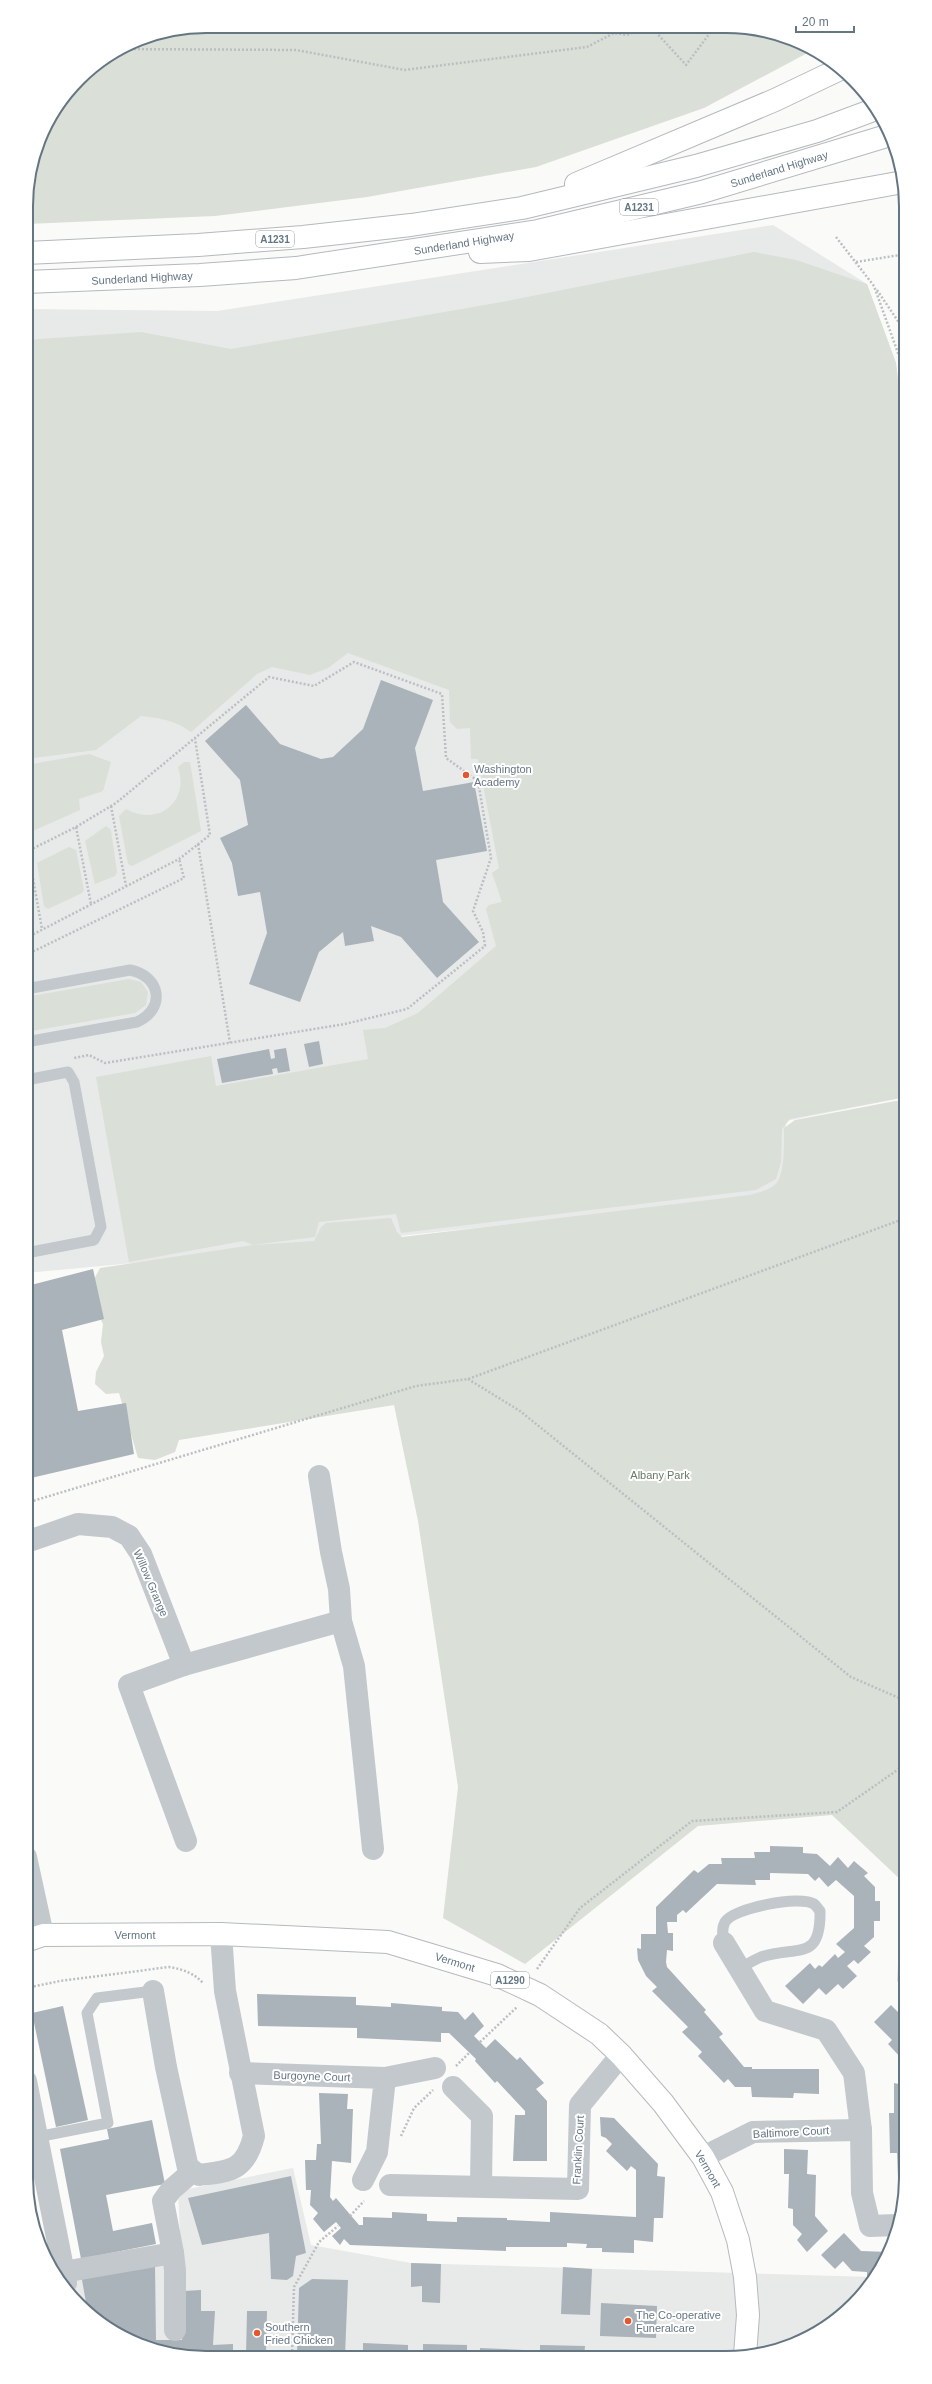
<svg xmlns="http://www.w3.org/2000/svg" width="932" height="2384" font-family="Helvetica,sans-serif">
<style>
.built{fill:#e8e9e9}
.green{fill:#dadfd7}
.building{fill:#aab3b9}
.lines{fill:none;stroke-linecap:round;stroke-linejoin:round}
.primary-casing{stroke:#b5babe;stroke-width:24}
.trunk-casing{stroke:#b4b9bd;stroke-width:24}
.path{stroke:#bbbfc2;stroke-width:2.5;stroke-dasharray:2 2;stroke-linecap:butt}
.service{stroke:#c3c8cc;stroke-width:11}
.minor{stroke:#c3c8cc;stroke-width:22}
.primary{stroke:#fff;stroke-width:22}
.trunk{stroke:#fff;stroke-width:22}
.poi-dot{fill:#e4572e;stroke:#fff;stroke-width:1.5}
.labels{text-anchor:middle;stroke-width:4;stroke-linejoin:round;paint-order:stroke}
.shield{fill:#fff;stroke:#939fa8;stroke-width:1}
.shield-label{font-size:10px;font-weight:bold;fill:#657683}
.street-label{font-size:11px;fill:#657683;stroke:#fff}
.poi-label{font-size:11px;fill:#657683;stroke:#fff;text-anchor:start}
.park-label{font-size:11px;fill:#687a64;stroke:#fff}
.rim{fill:none;stroke:#657683;stroke-width:2}
</style>
<rect width="100%" height="100%" fill="#fafaf8"/>
<!-- built -->
<g class="built">
<path d="M773,225L867,284L896,363L906,452V1097L786,1121L784,1195L241,1253L26,1273V309L217,311Z"/>
<path d="M293,2168L311,2245L411,2263L873,2277L861,2296L816,2334L772,2352L726,2358L171,2355L126,2339L87,2313L49,2266H75L181,2257L178,2191Z"/>
</g>
<!-- green -->
<g class="green">
<path d="M206,26L761,29L806,45L813,50L704,108L536,167L367,197L215,216L26,224V194L44,127L87,71L137,40Z"/>
<path d="M754,252L796,260L867,284L896,363L906,447V1097L790,1119L782,1129L781,1162L776,1179L756,1190L401,1233L396,1214L319,1222L315,1237L253,1245L314,1241L321,1227L326,1223L391,1218L397,1232L402,1237L750,1195C759,1192 772,1190 778,1181C785,1169 784,1142 784,1128L795,1120L906,1099V1990L897,1981L903,1882L832,1815L698,1826L525,1964L443,1918L458,1787L418,1521L394,1405L179,1440L175,1452L155,1460L138,1458L119,1393L106,1394L95,1384L96,1372L104,1356L101,1342L103,1324L94,1306L92,1283L100,1268L253,1245L243,1241L129,1262L96,1077L211,1056L216,1086L368,1059L363,1030L385,1028L418,1013L496,946L486,909L489,905L502,902L492,873L499,868L478,759H471L470,728L457,729L450,722L449,690L348,653L328,668L310,675L272,667L257,674L191,732C175,720 159,718 141,716L96,750L26,759V340L141,332L231,349L502,302Z"/>
<path d="M89,754L111,762L103,791L79,799L80,810L26,834V765Z"/>
<path d="M184,762H190L201,831L132,866L128,864L119,816L126,809C158,827 190,802 178,767Z"/>
<path d="M106,826L111,830L117,872L115,876L95,884L85,841Z"/>
<path d="M69,847L76,850L84,890L82,893L48,909L44,906L37,863Z"/>
<path d="M26,870L34,911L33,916L26,919Z"/>
<path d="M129,979L141,982L148,992L146,1005L135,1013L26,1032V997Z"/>
</g>
<!-- building -->
<g class="building">
<path d="M381,680L433,700L415,748L423,791L474,782L487,851L436,860L443,902L479,942L437,978L401,937L371,926L374,941L345,946L343,932L319,952L300,1002L249,984L267,933L260,892L238,896L232,863L220,838L248,825L240,780L205,741L246,705L280,744L321,759L333,757L363,729Z"/>
<path d="M319,1041L323,1064L309,1067L304,1044Z"/>
<path d="M286,1048L290,1071L278,1073L277,1068L272,1069L273,1074L222,1083L217,1059L269,1049L271,1059L275,1058L274,1050Z"/>
<path d="M93,1269L104,1319L62,1330L78,1411L126,1403L134,1454L31,1478V1482L26,1484V1431H29L26,1418V1291L32,1290L31,1285Z"/>
<path d="M770,1846L803,1847V1853L817,1854L830,1866L838,1857L848,1868L854,1861L868,1873L864,1876L875,1887V1901H880V1921H874V1937L864,1946L871,1952L858,1964L854,1960L847,1966L857,1976L843,1989L838,1984L826,1995L819,1988L803,2004L785,1986L810,1963L815,1969L819,1965L822,1967L835,1954L838,1958L845,1952L836,1944L854,1928V1896L836,1880L828,1887L819,1877L815,1881L808,1874L770,1873V1880H755L756,1885L717,1884L686,1913L683,1910L677,1915V1922H667L668,1933H673V1951L667,1950L666,1962L667,1967L706,2010L704,2012L723,2034L719,2037L744,2067H752V2069H819V2094L794,2093L793,2098L752,2097L751,2087H735L728,2079L724,2083L698,2056L702,2052L682,2032L688,2027L652,1991L657,1987L646,1976L638,1960L637,1948L641,1949V1934H656V1907L694,1870L698,1873L709,1864H722L721,1858H755L754,1852H770Z"/>
<path d="M257,1994L356,1997V2005L391,2007V2003L442,2007V2011L458,2012L465,2020L473,2012L484,2026L474,2036L486,2048L495,2039L517,2060L520,2057L544,2083L536,2089L547,2101V2161H513L515,2115H525V2111L497,2081L495,2083L475,2061L476,2059L449,2033H441V2042L357,2038V2028L258,2026Z"/>
<path d="M891,2005L906,2020V2179H898L897,2153H890L889,2113H894V2083L903,2085V2060L888,2044L892,2040L874,2022Z"/>
<path d="M63,2006L88,2120L56,2127L32,2013Z"/>
<path d="M319,2093L348,2094L347,2109H353L351,2163L332,2161L330,2197L333,2201L336,2198L359,2225H363V2217L392,2218V2212L427,2214V2221L457,2222V2217L507,2218V2220L550,2222V2212L636,2217V2170L631,2166L627,2171L606,2151L612,2144L606,2138L601,2136L600,2117L614,2118L658,2164L657,2176L665,2177L663,2218H654L653,2242L634,2240V2253L602,2252V2248H586L587,2244L567,2243V2247H506V2251L350,2245L344,2239L340,2245L332,2236L341,2228L336,2222L324,2232L313,2219L318,2213L310,2205L311,2190H306L305,2160H316L317,2144H321Z"/>
<path d="M152,2120L165,2184L106,2195L113,2231L152,2223L156,2244L81,2259L60,2149L109,2139L107,2129Z"/>
<path d="M784,2149L808,2150L807,2174L816,2175L815,2216L828,2231L807,2252L797,2240L802,2234L793,2225V2209L788,2208L789,2174H784Z"/>
<path d="M291,2176L306,2253L296,2256L293,2276L287,2280L271,2279L269,2233L202,2245L188,2198Z"/>
<path d="M844,2233L861,2251L889,2252L873,2277H867V2272L852,2271L843,2261L835,2269L821,2255Z"/>
<path d="M411,2263L441,2264L440,2303L422,2302V2286L411,2287Z"/>
<path d="M155,2266L156,2340H182L184,2291L201,2290V2311H215L213,2345L233,2344V2355H171L126,2339L88,2314L81,2274Z"/>
<path d="M563,2267L592,2269L590,2315L561,2314Z"/>
<path d="M312,2279L348,2280L345,2356L297,2355L299,2288Z"/>
<path d="M601,2303L657,2306L656,2338L600,2336Z"/>
<path d="M247,2311H267L266,2355H246Z"/>
<path d="M363,2343L408,2345V2356H363Z"/>
<path d="M423,2344L467,2345V2356H423Z"/>
<path d="M540,2345L585,2346L584,2357H540Z"/>
<path d="M480,2348L525,2350V2357L480,2356Z"/>
</g>
<g class="lines">
<!-- primary casing -->
<g class="primary-casing">
<path id="primary" d="M26,1941L43,1935L221,1934L388,1942L497,1975L540,1995L599,2034L621,2055L663,2103L703,2157L722,2192L738,2240L745,2277L748,2315L745,2355"/>
</g>
<!-- trunk casing -->
<g class="trunk-casing">
<g id="trunk">
<path d="M576,184L775,100L840,69"/>
<path d="M480,252L529,250L903,182"/>
<path d="M26,253L198,245L303,237L411,225L522,208L696,166L817,131L876,109"/>
<path d="M26,282L200,275L296,268L538,231L702,192L890,135"/>
</g>
</g>
<!-- path -->
<g class="path">
<path d="M653,29L686,65L713,29"/>
<path d="M614,33L616,29"/>
<path d="M122,49L296,50L405,70L587,47L614,33L627,35L642,29"/>
<path d="M836,237L874,286L903,367L906,393"/>
<path d="M856,262L906,254"/>
<path d="M877,290L906,333"/>
<path d="M111,806L126,886"/>
<path d="M76,827L91,904"/>
<path d="M198,844L230,1043"/>
<path d="M28,851L42,929"/>
<path d="M26,852L76,827L116,803L269,677L314,686L354,662L442,694L446,758L478,781L491,858L473,911L483,932L485,946L407,1009L345,1024L105,1063L89,1055L74,1058"/>
<path d="M26,938L179,859L210,835L195,739"/>
<path d="M26,955L184,878L179,859"/>
<path d="M468,1379L520,1411L851,1677L906,1701"/>
<path d="M26,1503L416,1386L468,1379L906,1218"/>
<path d="M537,1969L580,1908L692,1821L837,1812L906,1764"/>
<path d="M26,1988L60,1981L169,1967C182,1969 194,1973 203,1983"/>
<path d="M480,2042L517,2007"/>
<path d="M456,2066L470,2052"/>
<path d="M401,2136L414,2108L433,2090"/>
<path d="M350,2216L364,2201"/>
<path d="M292,2355L294,2287L319,2242L338,2226"/>
</g>
<!-- service -->
<g class="service">
<path d="M26,1042L137,1022C166,1009 161,976 130,970L26,989"/>
<path d="M26,1253L94,1240L101,1227L74,1082L68,1072L26,1080"/>
<path d="M724,1943C723,1936 721,1929 725,1922C733,1908 800,1895 814,1904C816,1905 818,1909 820,1911C821,1963 796,1945 761,1957C754,1960 746,1965 739,1968"/>
<path d="M37,2137L108,2123L87,2013L97,1998L153,1991"/>
</g>
<!-- minor -->
<g class="minor">
<path d="M319,1476L331,1552L339,1589L341,1621L354,1666L373,1849"/>
<path d="M26,1542L78,1524L112,1527L129,1536L141,1554L184,1665"/>
<path d="M186,1841L129,1685L184,1665L341,1621"/>
<path d="M26,1857L43,1935"/>
<path d="M724,1943L765,2011L826,2030L854,2073L861,2130L862,2193L870,2226L897,2225"/>
<path d="M153,1991L166,2067L188,2168L199,2175C231,2171 245,2171 254,2136L225,1991L221,1934"/>
<path d="M240,2073L385,2078L377,2152L363,2180"/>
<path d="M385,2078L435,2068"/>
<path d="M26,2081L66,2283"/>
<path d="M453,2087L482,2116L481,2186"/>
<path d="M703,2157L753,2132L861,2130"/>
<path d="M390,2185L578,2189L580,2105L621,2055"/>
<path d="M173,2253L175,2270V2330"/>
<path d="M63,2272L173,2253L163,2201L171,2190L193,2171"/>
</g>
<!-- primary -->
<use href="#primary" class="primary"/>
<!-- trunk -->
<use href="#trunk" class="trunk"/>
</g>
<!-- markers -->
<g class="poi-dot">
<circle cx="466" cy="775" r="4"/>
<circle cx="628" cy="2321" r="4"/>
<circle cx="257" cy="2333" r="4"/>
</g>
<g class="labels">
<!-- shield labels -->
<g class="shield">
<rect x="620" y="199" width="38" height="16" rx="3"/>
<rect x="256" y="231" width="38" height="16" rx="3"/>
<rect x="491" y="1972" width="38" height="16" rx="3"/>
</g>
<g class="shield-label">
<text x="639" y="211">A1231</text>
<text x="275" y="243">A1231</text>
<text x="510" y="1984">A1290</text>
</g>
<!-- street labels -->
<g class="street-label">
<text transform="translate(779 169) rotate(-17)" y="4">Sunderland Highway</text>
<text transform="translate(464 243) rotate(-9)" y="4">Sunderland Highway</text>
<text transform="translate(142 278) rotate(-3)" y="4">Sunderland Highway</text>
<text transform="translate(151 1583) rotate(67)" y="4">Willow Grange</text>
<text x="135" y="1939">Vermont</text>
<text transform="translate(455 1962) rotate(17)" y="4">Vermont</text>
<text transform="translate(312 2076) rotate(2)" y="4">Burgoyne Court</text>
<text transform="translate(791 2132) rotate(-3)" y="4">Baltimore Court</text>
<text transform="translate(578 2150) rotate(-87)" y="4">Franklin Court</text>
<text transform="translate(708 2169) rotate(60)" y="4">Vermont</text>
</g>
<!-- poi labels -->
<g class="poi-label">
<text x="474" y="773">Washington<tspan x="474" dy="13">Academy</tspan></text>
<text x="636" y="2319">The Co-operative<tspan x="636" dy="13">Funeralcare</tspan></text>
<text x="265" y="2331">Southern<tspan x="265" dy="13">Fried Chicken</tspan></text>
</g>
<!-- park labels -->
<g class="park-label">
<text x="660" y="1479">Albany Park</text>
</g>
</g>
<!-- crop -->
<path d="M0 0H932V2384H0ZM206 33H726A173 173 0 0 1 899 206V2178A173 173 0 0 1 726 2351H206A173 173 0 0 1 33 2178V206A173 173 0 0 1 206 33Z" fill="#fff" fill-rule="evenodd"/>
<path class="rim" d="M206 33H726A173 173 0 0 1 899 206V2178A173 173 0 0 1 726 2351H206A173 173 0 0 1 33 2178V206A173 173 0 0 1 206 33Z"/>
<!-- scale -->
<path d="M796 26v6h58v-6" fill="none" stroke="#657683" stroke-width="2"/>
<text x="802" y="26" font-size="12" fill="#657683" stroke="#ffffff" stroke-width="3" paint-order="stroke">20 m</text>
</svg>
